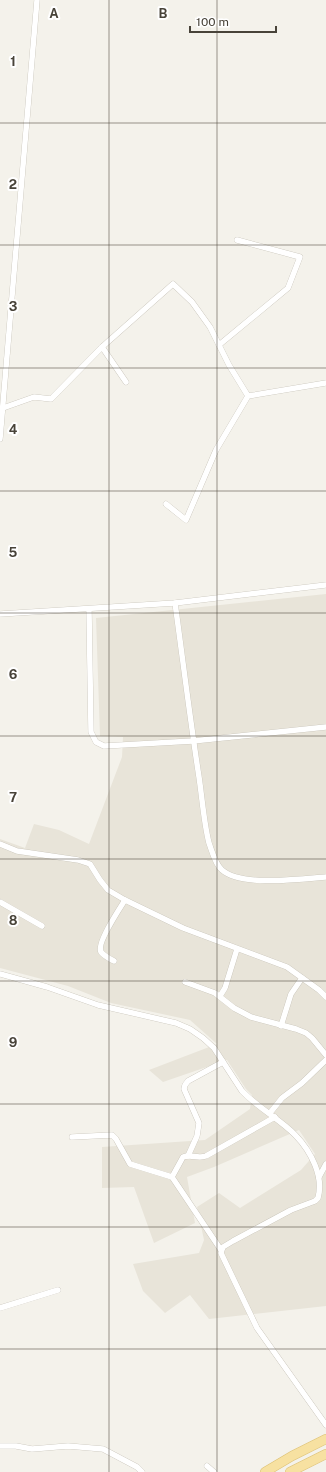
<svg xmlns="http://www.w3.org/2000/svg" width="326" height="1472" font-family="'Public Sans',sans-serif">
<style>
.residential{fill:#e8e4d9}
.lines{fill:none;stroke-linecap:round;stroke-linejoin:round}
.street-casing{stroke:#bfbaae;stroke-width:6}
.primary-casing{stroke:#dbbf72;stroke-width:10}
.street{stroke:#fff;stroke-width:5.5}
.primary{stroke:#f7e1a1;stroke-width:9}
.grid{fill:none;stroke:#484339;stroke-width:1;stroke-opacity:0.55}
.grid-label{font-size:13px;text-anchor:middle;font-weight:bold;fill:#484339;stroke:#fff;stroke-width:4;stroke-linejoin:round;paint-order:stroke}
</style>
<rect width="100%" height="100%" fill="#f4f2eb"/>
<!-- residential -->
<path class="residential" d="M326,594V1306L209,1319L190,1295L165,1313L143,1291L133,1264L199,1253L204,1240L197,1207L219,1193L240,1208L301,1170L315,1154L299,1130L214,1167L187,1177L195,1223L154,1243L134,1187L102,1188V1147L205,1140L250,1109L252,1095L246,1089L227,1060L163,1082L149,1070L217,1044L190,1020L111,1003L68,986L0,968V839L25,848L34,824L59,830L89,844L122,757L123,737L100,736L96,618Z"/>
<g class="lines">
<!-- street casing -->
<g class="street-casing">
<g id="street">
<path d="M219,345L288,288L300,257L237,240"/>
<path d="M102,347L126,382"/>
<path d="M3,408L34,397L51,399L102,347L173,284L192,302L210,327L229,365L248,396"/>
<path d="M0,439L37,0"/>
<path d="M166,504L186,520L216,450L248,396L326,383"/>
<path d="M175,603C183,661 190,719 199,777C202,797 204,824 209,843C212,851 215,864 222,870C241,887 302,879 326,877"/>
<path d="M89,609L91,732L96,742L104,746L193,741L326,727"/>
<path d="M0,614L175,603L326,585"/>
<path d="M0,844L17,851L78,860L90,864L100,880L108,890L125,900L183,928L287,967L319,990L326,997"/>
<path d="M0,902L42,926"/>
<path d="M114,961C110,959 104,956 101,952C96,944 120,908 125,900"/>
<path d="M0,974L47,987L98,1005L176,1023L190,1029L203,1038L214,1048L242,1091C268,1118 299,1126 315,1165C319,1175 321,1187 318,1198L315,1201L291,1210L233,1241L223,1247L221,1253L257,1328L326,1425"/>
<path d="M185,982L215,993L234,1008L251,1017L296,1029L306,1033L312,1038L326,1055"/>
<path d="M220,996L225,988L237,949"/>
<path d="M281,1026L291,994L302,978"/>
<path d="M270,1113L282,1098L302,1083L326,1060"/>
<path d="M72,1137L112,1135L116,1139L130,1164L172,1177L221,1250"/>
<path d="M188,1156L197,1136L199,1123L184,1089L185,1085L188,1081L223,1062"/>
<path d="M172,1177L183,1157C191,1154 198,1159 206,1156L275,1117"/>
<path d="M319,1177L326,1164"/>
<path d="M0,1308L58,1290"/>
<path d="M0,1446H16L32,1449L68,1446L103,1449L137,1467L142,1472"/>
<path d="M207,1466L214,1472"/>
</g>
</g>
<!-- primary casing -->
<g class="primary-casing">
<g id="primary">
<path d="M265,1472L292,1456L326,1439"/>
<path d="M290,1472L326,1454"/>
</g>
</g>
<!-- street -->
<use href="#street" class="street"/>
<!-- primary -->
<use href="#primary" class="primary"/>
</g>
<!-- grid -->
<path class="grid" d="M109,0V1472M217,0V1472M0,123H326M0,245H326M0,368H326M0,491H326M0,613H326M0,736H326M0,859H326M0,981H326M0,1104H326M0,1227H326M0,1349H326"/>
<g class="grid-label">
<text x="54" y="18">A</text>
<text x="163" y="18">B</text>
<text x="13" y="66">1</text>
<text x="13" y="189">2</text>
<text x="13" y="311">3</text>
<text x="13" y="434">4</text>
<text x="13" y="557">5</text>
<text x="13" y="679">6</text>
<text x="13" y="802">7</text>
<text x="13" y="925">8</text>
<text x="13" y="1047">9</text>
</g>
<!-- scale -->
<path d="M190 26v6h86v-6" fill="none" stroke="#484339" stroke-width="2"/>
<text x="196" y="26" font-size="12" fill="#484339" stroke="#ffffff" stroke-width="3" paint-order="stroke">100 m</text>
</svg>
